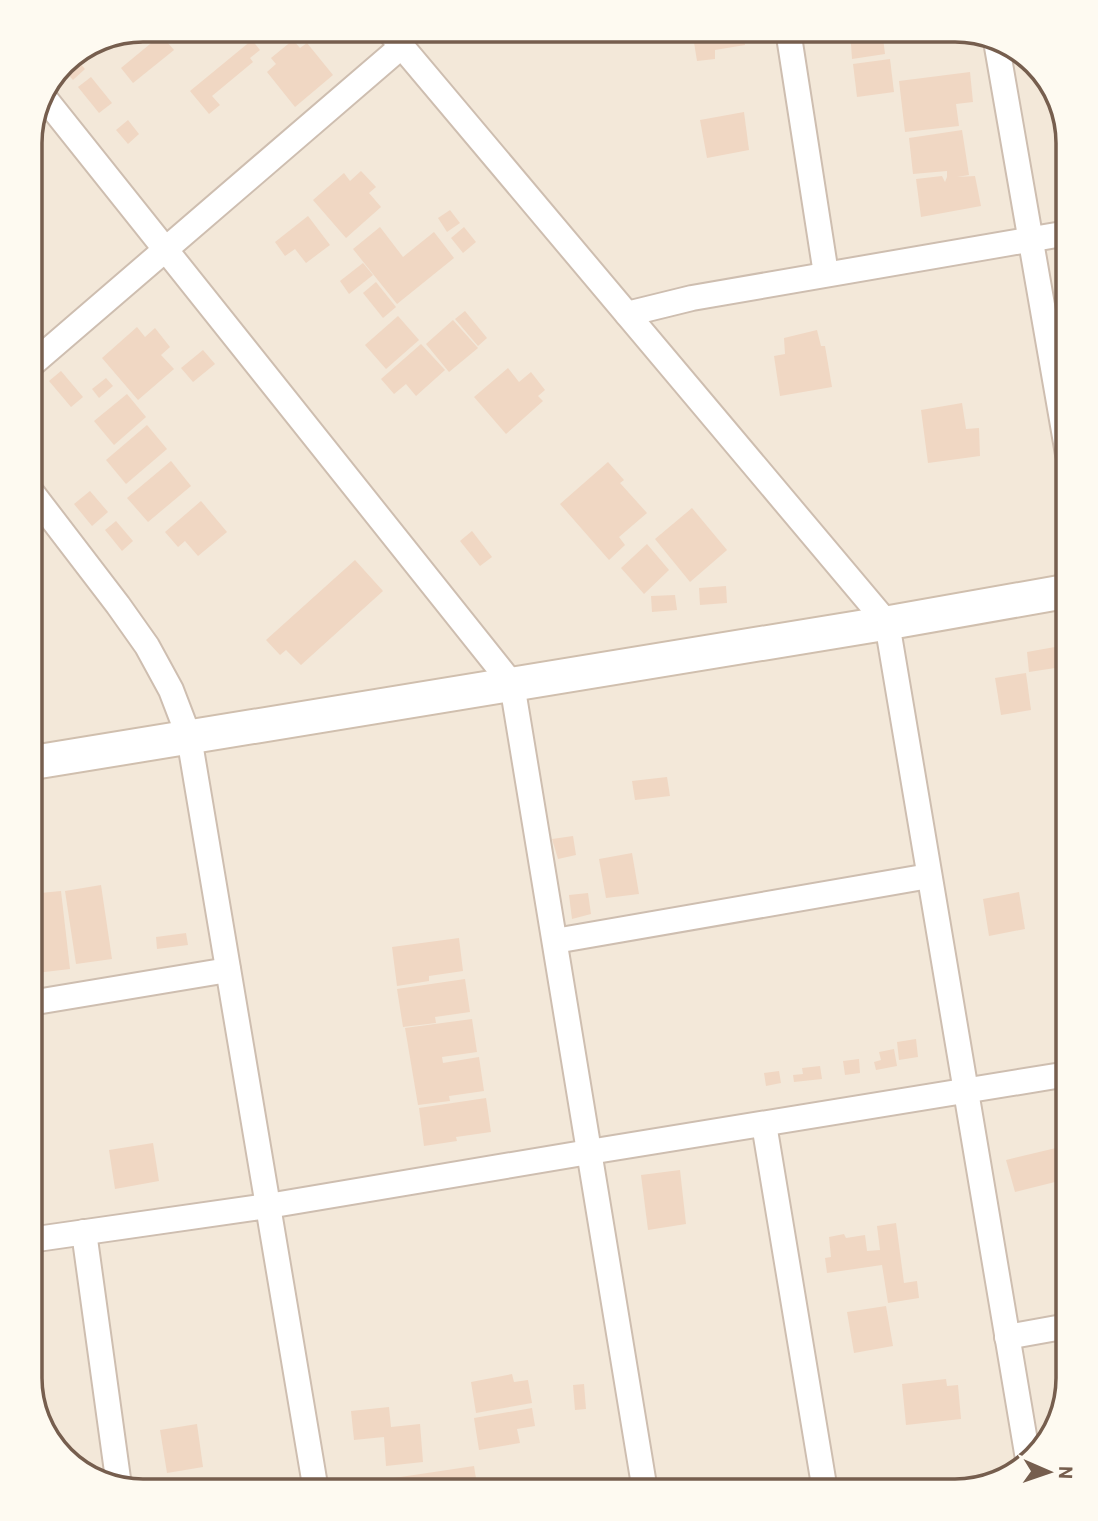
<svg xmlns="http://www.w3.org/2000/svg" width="1098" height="1521" font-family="Barlow,sans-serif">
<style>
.residential{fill:#f3e8d9}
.building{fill:#f0d7c3}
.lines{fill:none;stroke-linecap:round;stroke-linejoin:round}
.street-casing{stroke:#cebeb0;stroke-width:28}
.secondary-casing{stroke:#d0bfae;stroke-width:37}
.street{stroke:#fff;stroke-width:24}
.secondary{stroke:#fff;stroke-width:33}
.rim{fill:none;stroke:#765e4e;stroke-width:3.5}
</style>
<rect width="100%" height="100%" fill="#fcf6eb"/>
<!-- residential -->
<path class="residential" d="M143,30H962L1012,45L1053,86L1068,143V1378L1053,1434L1012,1476L955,1491H136L86,1476L45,1435L30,1378V136L68,58Z"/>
<!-- building -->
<g class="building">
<path d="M692,30H743L745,45L715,50V59L697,61Z"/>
<path d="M850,30H882L885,54L852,59Z"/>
<path d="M161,35L174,50L133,83L121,68Z"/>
<path d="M252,40L260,50L250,58L253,62L212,96L220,105L209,114L190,91Z"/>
<path d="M293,40L300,48L307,43L333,75L295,107L267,72L276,64L271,58Z"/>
<path d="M75,58L85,69L73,80L63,69Z"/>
<path d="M890,59L894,92L857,97L853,64Z"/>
<path d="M970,72L973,102L956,104L959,126L905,132L899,81Z"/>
<path d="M91,77L112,103L99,113L78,87Z"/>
<path d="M744,112L749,150L707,158L700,120Z"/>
<path d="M128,120L139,134L128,144L116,130Z"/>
<path d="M962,130L969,175L957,177L975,176L981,206L921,217L916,179L942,176L945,182L947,177V171L913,174L909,138Z"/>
<path d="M361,171L376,187L369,193L381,207L346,238L313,200L344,173L350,181Z"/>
<path d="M450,210L460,223L447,232L438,218Z"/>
<path d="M308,216L330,245L306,263L295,249L285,256L275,242Z"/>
<path d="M380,227L403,257L434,232L454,258L397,304L353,249Z"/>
<path d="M464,227L476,242L463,253L451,238Z"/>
<path d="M363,263L373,275L349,294L340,281Z"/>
<path d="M376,282L396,307L383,318L363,293Z"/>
<path d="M465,311L487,338L478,346L455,319Z"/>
<path d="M398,316L419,340L386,369L365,345Z"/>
<path d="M453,320L478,348L449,372L426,344Z"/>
<path d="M137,327L145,337L155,328L170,347L161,355L174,369L138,400L102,358Z"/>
<path d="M817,330L821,346H825L832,387L780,396L774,356L785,354L784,338Z"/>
<path d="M421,344L445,370L416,396L406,384L394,394L381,379Z"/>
<path d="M203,350L215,364L193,382L181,368Z"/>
<path d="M508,368L519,382L531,372L545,390L538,396L543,401L506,434L474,397Z"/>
<path d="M61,371L83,397L71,407L49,381Z"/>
<path d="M106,378L113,386L99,398L92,389Z"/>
<path d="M127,394L146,417L114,445L94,421Z"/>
<path d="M962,403L966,429L979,428L980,456L928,463L921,410Z"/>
<path d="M147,425L167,449L126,484L106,460Z"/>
<path d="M171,461L191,486L148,522L127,498Z"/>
<path d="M608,462L624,480L620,483L647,513L619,537L625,545L609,560L560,504Z"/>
<path d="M90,491L108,512L92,526L74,504Z"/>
<path d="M201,501L227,532L198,556L185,541L178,547L165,532Z"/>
<path d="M692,508L727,550L690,582L655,539Z"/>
<path d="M116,521L133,541L122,551L105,530Z"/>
<path d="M472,531L492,557L480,566L460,541Z"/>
<path d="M647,544L669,570L644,594L621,568Z"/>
<path d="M355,560L383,591L301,665L286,650L280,655L266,640Z"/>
<path d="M726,586L727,603L700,605L699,588Z"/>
<path d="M675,595L677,610L652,612L651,596Z"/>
<path d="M1066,645L1068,666L1029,672L1027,652Z"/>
<path d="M1026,673L1031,710L1001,715L995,678Z"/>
<path d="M1068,731V768H1067L1061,732Z"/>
<path d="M667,777L670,796L635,800L632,781Z"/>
<path d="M573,836L576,855L558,859L552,839Z"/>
<path d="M632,853L639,894L606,898L599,859Z"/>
<path d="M101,885L112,959L76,964L65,891Z"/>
<path d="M61,891L70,969L36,973L30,915V894Z"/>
<path d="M1019,892L1025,929L989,936L983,899Z"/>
<path d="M588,893L591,914L572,919L569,895Z"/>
<path d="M186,933L188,945L157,949L156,937Z"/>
<path d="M459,938L463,971L429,976V981L397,986L392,947Z"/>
<path d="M465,979L470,1012L435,1017L436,1023L403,1027L397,989Z"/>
<path d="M472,1019L477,1052L442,1057L443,1063L479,1057L484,1091L449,1096L450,1101L418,1105L405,1028Z"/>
<path d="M916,1039L918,1057L899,1060L897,1042Z"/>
<path d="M894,1049L897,1066L876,1070L874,1062L881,1060L879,1052Z"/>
<path d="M859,1059L860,1073L845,1075L843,1061Z"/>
<path d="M820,1066L822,1079L794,1082L793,1075L803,1074L802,1068Z"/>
<path d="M779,1071L781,1083L766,1086L764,1073Z"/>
<path d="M486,1098L491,1132L456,1137L457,1141L424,1146L419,1108Z"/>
<path d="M153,1143L159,1181L115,1189L109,1150Z"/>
<path d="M1056,1148L1063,1180L1015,1192L1006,1160Z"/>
<path d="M680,1170L686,1224L648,1230L641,1175Z"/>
<path d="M896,1223L904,1283L917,1281L919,1298L888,1303L882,1265L827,1273L825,1258L831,1257L829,1237L844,1234L846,1238L865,1235L867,1251L880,1250L877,1226Z"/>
<path d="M886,1306L893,1346L854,1353L847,1312Z"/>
<path d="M512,1374L514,1382L528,1380L532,1403L476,1413L471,1382Z"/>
<path d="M946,1379L947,1386L958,1385L961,1419L906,1425L902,1384Z"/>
<path d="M584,1384L586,1409L575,1410L573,1385Z"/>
<path d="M389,1407L391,1427L420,1424L423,1462L386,1466L384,1437L354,1440L351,1411Z"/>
<path d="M532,1408L535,1426L517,1429L520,1443L479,1450L474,1418Z"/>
<path d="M197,1424L203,1467L167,1473L160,1430Z"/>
<path d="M474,1466L478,1491H368L367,1482Z"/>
<path d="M204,1482L206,1491H193L192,1483Z"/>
</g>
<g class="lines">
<!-- street casing -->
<g class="street-casing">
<g id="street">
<path d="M388,30L887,623L1028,1459"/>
<path d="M788,30L826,274"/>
<path d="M996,41L1068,454"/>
<path d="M47,101L512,684L645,1491"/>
<path d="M627,314L692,298L1068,233"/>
<path d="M30,366L402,46"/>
<path d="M30,490L118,605L147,646L171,690L189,737L316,1491"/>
<path d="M555,941L929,876"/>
<path d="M30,1003L228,970"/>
<path d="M764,1124L825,1491"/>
<path d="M84,1232L119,1486"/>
<path d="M30,1240L268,1206L589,1152L1068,1074"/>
<path d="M1007,1337L1068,1326"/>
</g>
</g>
<!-- secondary casing -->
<g class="secondary-casing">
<path id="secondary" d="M30,763L887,623L1068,591"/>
</g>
<!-- street -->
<use href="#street" class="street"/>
<!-- secondary -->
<use href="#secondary" class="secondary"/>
</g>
<!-- crop -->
<path d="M0 0H1098V1521H0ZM143 42H955A101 101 0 0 1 1056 143V1378A101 101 0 0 1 955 1479H143A101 101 0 0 1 42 1378V143A101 101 0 0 1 143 42Z" fill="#fefaf1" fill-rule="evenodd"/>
<path class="rim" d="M143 42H955A101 101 0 0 1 1056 143V1378A101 101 0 0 1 955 1479H143A101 101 0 0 1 42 1378V143A101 101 0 0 1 143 42Z"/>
<!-- north arrow -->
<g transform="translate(1049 1472) rotate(92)" stroke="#fefaf1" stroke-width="5" paint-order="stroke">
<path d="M0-5L12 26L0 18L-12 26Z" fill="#765e4e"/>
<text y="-10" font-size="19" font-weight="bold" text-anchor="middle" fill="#765e4e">N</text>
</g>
</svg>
